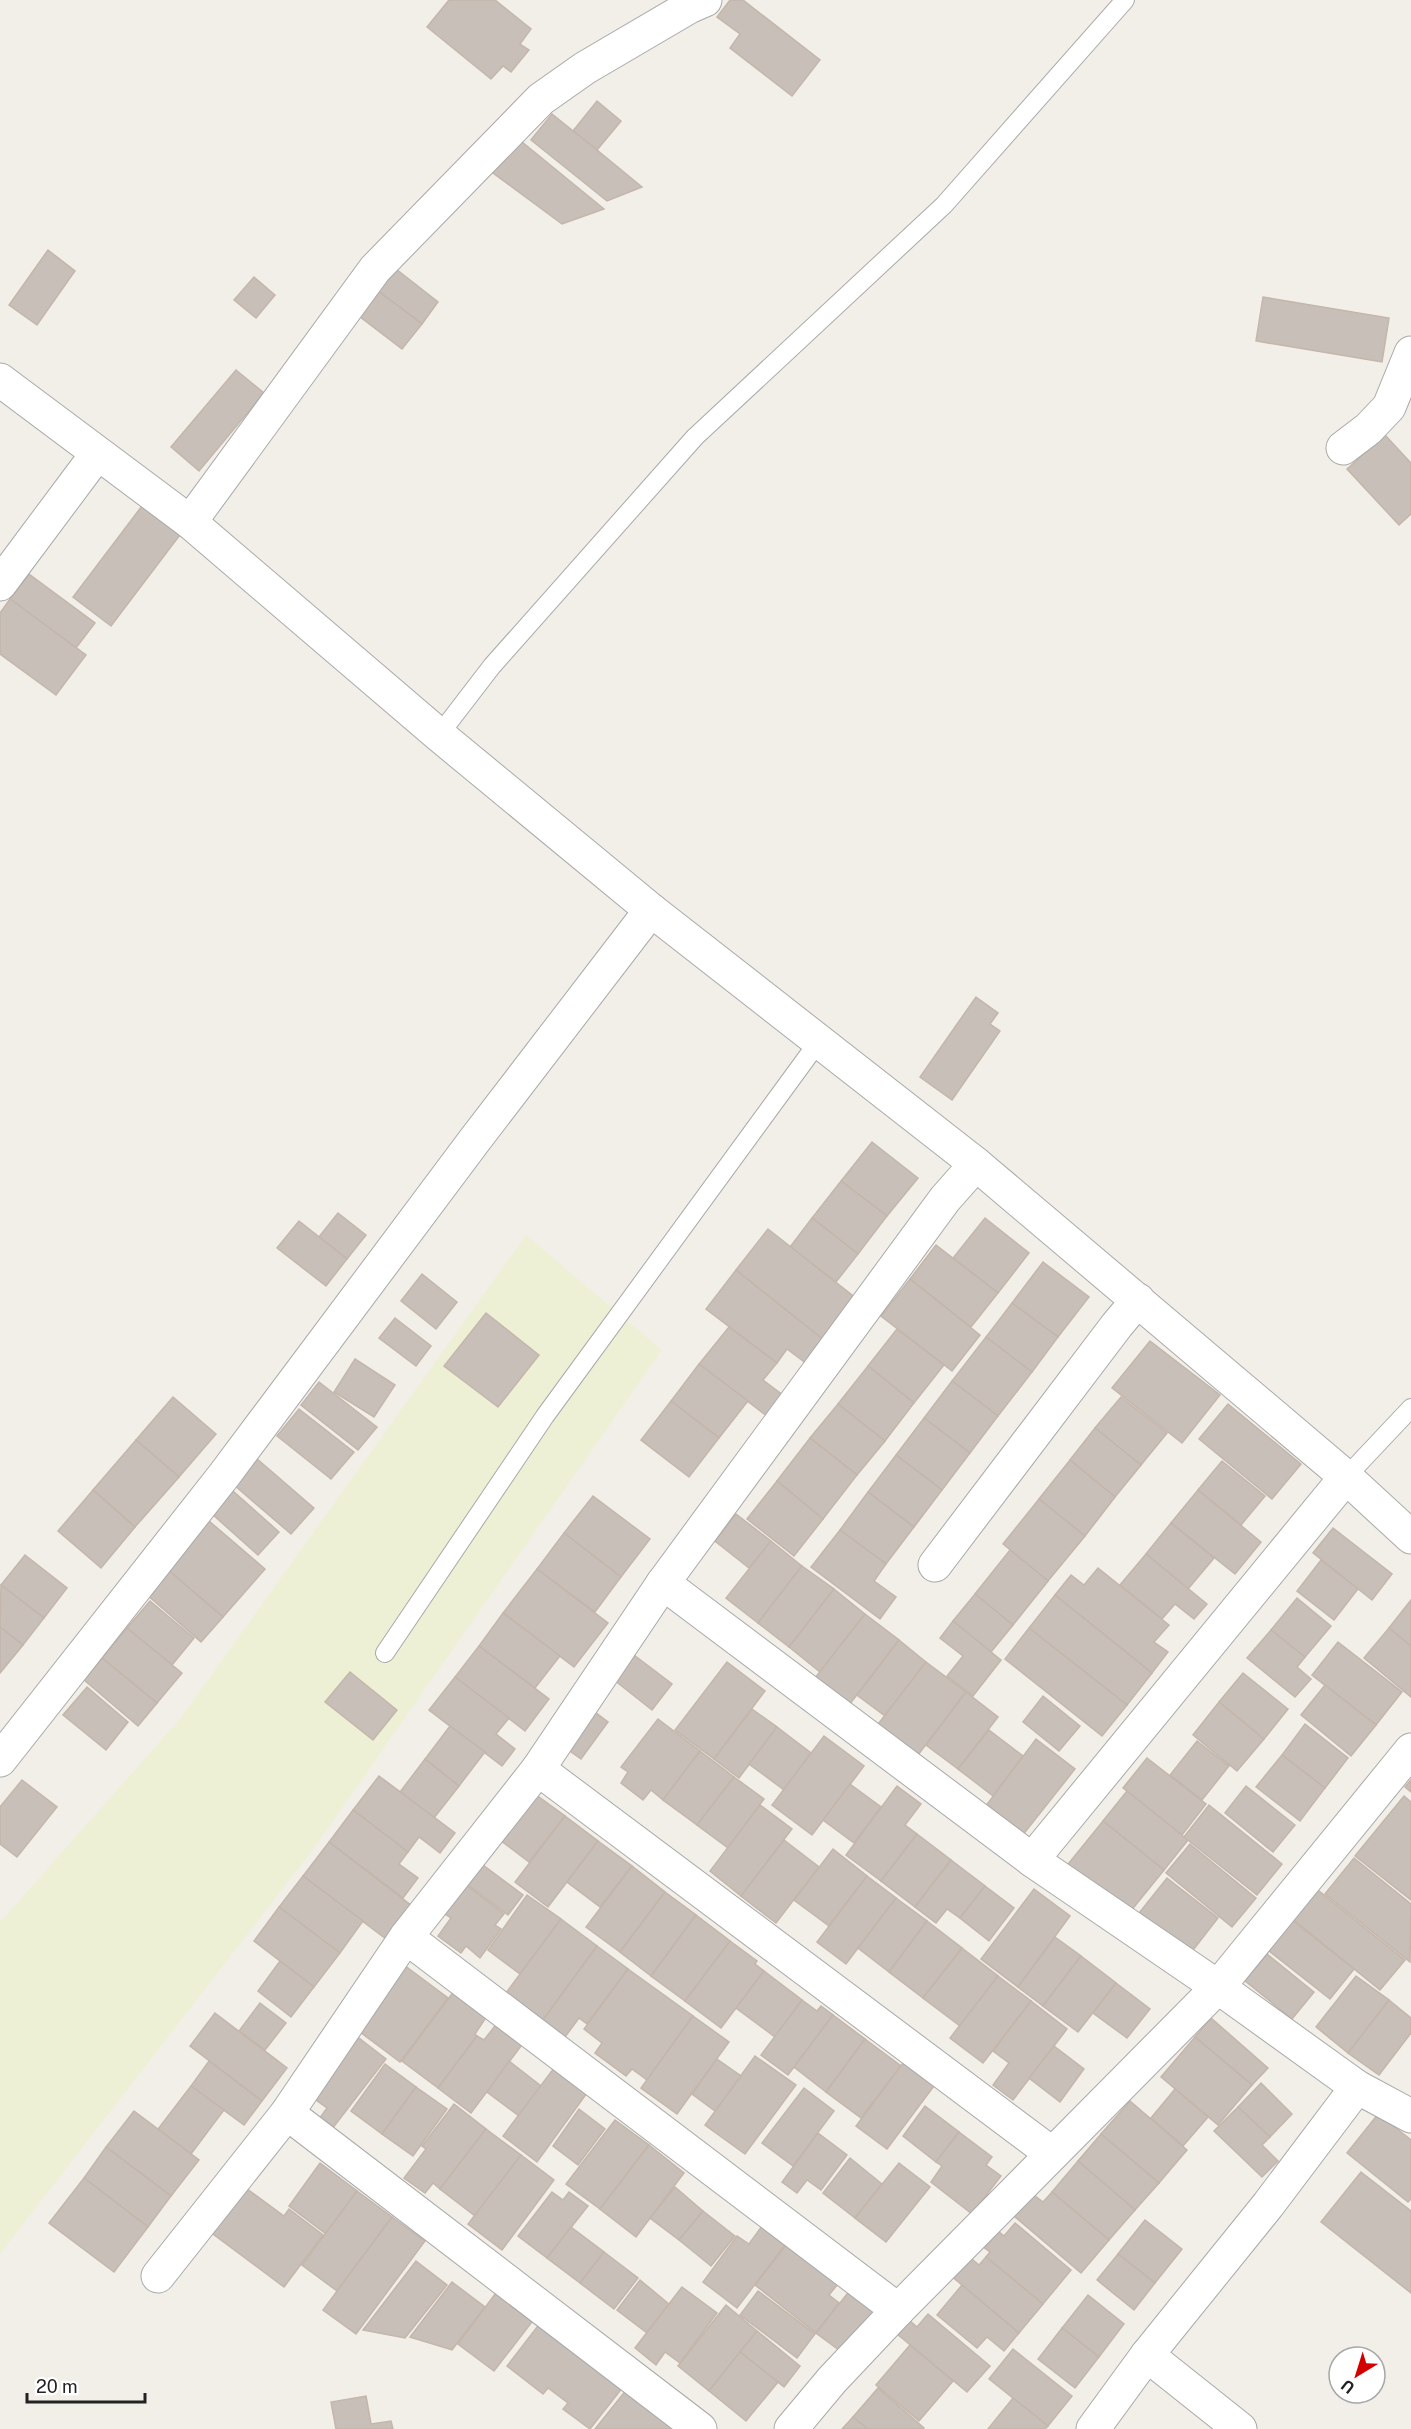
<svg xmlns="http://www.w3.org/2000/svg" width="1411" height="2429" font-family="'Public Sans',sans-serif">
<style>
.farmland{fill:#eef0d5}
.building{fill:#c7bfb8;stroke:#c4b6ab;stroke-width:1.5}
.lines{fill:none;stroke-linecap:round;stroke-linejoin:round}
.service-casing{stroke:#a9a9a9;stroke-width:20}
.minor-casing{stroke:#a9a9a9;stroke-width:35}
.service{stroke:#fff;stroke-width:18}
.minor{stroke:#fff;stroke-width:33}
</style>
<rect width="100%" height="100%" fill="#f2efe9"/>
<!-- farmland -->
<path class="farmland" d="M526,1235L662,1350L312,1851L0,2254V1922L179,1720Z"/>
<!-- building -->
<g class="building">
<path d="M449,0H495L531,29L520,44L529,50L511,72L503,66L491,79L427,27Z"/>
<path d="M730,0H743L820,60L792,96L730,48L740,34L717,17Z"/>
<path d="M597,101L621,121L597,150L573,131Z"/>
<path d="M552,114L597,150L642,187L607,201L531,140Z"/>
<path d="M516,137L604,209L562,224L489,170Z"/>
<path d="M48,250L75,271L37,325L9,305Z"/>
<path d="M396,269L438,302L422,324L378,291Z"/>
<path d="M254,277L275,295L256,318L234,300Z"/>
<path d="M378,291L422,324L402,349L359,316Z"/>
<path d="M1263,297L1389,318L1382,362L1256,341Z"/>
<path d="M236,370L264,393L199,471L171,447Z"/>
<path d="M1385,435L1411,463V514L1399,525L1347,469Z"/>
<path d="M148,498L186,527L111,626L73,597Z"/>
<path d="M29,574L95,623L76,648L10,599Z"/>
<path d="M10,599L86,655L56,695L0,654V613Z"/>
<path d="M976,997L998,1013L990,1024L1000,1031L952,1100L920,1077Z"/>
<path d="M872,1142L918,1178L887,1216L841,1181Z"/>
<path d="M841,1181L887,1216L858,1254L812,1218Z"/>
<path d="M338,1213L366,1235L347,1259L319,1237Z"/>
<path d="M812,1218L858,1254L836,1282L790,1247Z"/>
<path d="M985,1218L1029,1253L998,1293L953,1258Z"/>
<path d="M299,1221L347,1259L326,1286L277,1248Z"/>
<path d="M768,1229L857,1299L825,1341L736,1270Z"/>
<path d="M936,1245L998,1293L971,1327L910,1279Z"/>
<path d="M1043,1262L1089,1297L1058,1337L1012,1303Z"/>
<path d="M736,1270L825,1341L807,1364L787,1349L777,1363L706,1309Z"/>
<path d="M422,1274L457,1302L436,1329L401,1301Z"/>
<path d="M910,1279L980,1335L952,1371L881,1316Z"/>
<path d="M1012,1303L1058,1337L1032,1372L986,1337Z"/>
<path d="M486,1313L539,1355L498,1407L444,1366Z"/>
<path d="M395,1318L431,1346L416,1366L379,1338Z"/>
<path d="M729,1327L777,1363L763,1380L784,1396L768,1417L699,1364Z"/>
<path d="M897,1329L944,1365L914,1403L868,1366Z"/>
<path d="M986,1337L1032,1372L998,1416L952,1381Z"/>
<path d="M1150,1341L1220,1395L1182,1443L1112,1388Z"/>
<path d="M355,1359L395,1385L374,1417L334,1392Z"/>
<path d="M699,1364L748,1401L719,1438L671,1401Z"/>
<path d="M868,1366L914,1403L885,1441L838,1404Z"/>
<path d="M952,1381L998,1416L970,1453L924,1418Z"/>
<path d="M319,1382L377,1427L358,1450L301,1405Z"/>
<path d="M173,1397L216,1434L179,1477L136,1440Z"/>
<path d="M1121,1397L1167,1433L1141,1465L1095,1428Z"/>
<path d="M671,1401L719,1438L689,1477L641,1440Z"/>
<path d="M838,1404L885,1441L857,1475L810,1438Z"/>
<path d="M1228,1404L1301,1464L1272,1499L1199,1439Z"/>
<path d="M299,1409L354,1452L331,1479L277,1436Z"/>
<path d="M924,1418L970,1453L942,1490L896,1455Z"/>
<path d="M1095,1428L1141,1465L1115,1497L1070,1460Z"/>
<path d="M810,1438L857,1475L823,1519L777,1481Z"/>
<path d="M136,1440L179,1477L135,1527L93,1490Z"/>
<path d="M896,1455L942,1490L914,1527L868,1492Z"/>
<path d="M256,1458L314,1508L291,1534L234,1485Z"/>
<path d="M1070,1460L1115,1497L1085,1536L1039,1499Z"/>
<path d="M1222,1461L1265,1496L1241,1525L1198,1490Z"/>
<path d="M777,1481L823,1519L794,1556L747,1519Z"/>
<path d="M93,1490L135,1527L101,1568L58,1531Z"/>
<path d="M1198,1490L1261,1542L1235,1574L1171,1523Z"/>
<path d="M233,1491L279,1532L258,1555L212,1514Z"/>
<path d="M868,1492L914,1527L886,1564L840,1530Z"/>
<path d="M593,1496L650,1539L621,1577L564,1533Z"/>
<path d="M1039,1499L1085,1536L1048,1581L1003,1544Z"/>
<path d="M736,1514L771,1541L749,1568L715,1541Z"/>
<path d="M209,1521L265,1569L223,1617L167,1569Z"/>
<path d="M1171,1523L1214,1558L1188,1589L1146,1554Z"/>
<path d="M1333,1528L1392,1574L1372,1600L1313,1553Z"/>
<path d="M840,1530L886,1564L874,1581L896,1597L880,1619L811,1567Z"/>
<path d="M564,1533L621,1577L595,1612L537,1569Z"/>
<path d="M771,1541L802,1566L758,1623L726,1598Z"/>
<path d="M1010,1550L1048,1581L1013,1625L975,1594Z"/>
<path d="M1146,1554L1207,1604L1194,1619L1175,1604L1162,1619L1120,1585Z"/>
<path d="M25,1555L67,1588L44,1618L1,1585Z"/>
<path d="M1321,1560L1358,1589L1334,1620L1297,1591Z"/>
<path d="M802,1566L834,1589L789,1647L758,1623Z"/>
<path d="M1098,1568L1169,1625L1154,1642L1168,1652L1152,1673L1055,1595L1071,1575L1084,1585Z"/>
<path d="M167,1569L223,1617L201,1642L146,1594Z"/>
<path d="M537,1569L608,1623L574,1667L503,1613Z"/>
<path d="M1,1585L44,1618L23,1645L0,1627Z"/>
<path d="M834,1589L865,1614L820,1672L789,1647Z"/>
<path d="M975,1594L1013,1625L991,1652L953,1621Z"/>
<path d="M1055,1595L1152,1673L1127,1705L1029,1628Z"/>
<path d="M1297,1598L1331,1626L1305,1657L1271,1630Z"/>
<path d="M1411,1600V1646L1389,1628Z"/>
<path d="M150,1601L194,1638L172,1665L127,1628Z"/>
<path d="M503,1613L560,1656L535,1688L479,1646Z"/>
<path d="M865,1614L899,1640L846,1709L811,1683Z"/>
<path d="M953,1621L1001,1660L973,1696L947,1676L963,1656L940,1638Z"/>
<path d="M0,1627L23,1645L0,1673Z"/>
<path d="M127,1628L182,1673L157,1703L102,1658Z"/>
<path d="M1029,1628L1127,1705L1102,1736L1005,1659Z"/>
<path d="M1389,1628L1411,1646V1697L1364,1658Z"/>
<path d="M1271,1630L1305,1657L1297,1667L1311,1679L1295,1697L1247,1658Z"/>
<path d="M899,1640L926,1662L885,1716L857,1695Z"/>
<path d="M1338,1642L1402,1692L1376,1725L1312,1675Z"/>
<path d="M479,1646L549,1699L525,1731L455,1677Z"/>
<path d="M634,1655L672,1684L652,1710L614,1680Z"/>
<path d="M102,1658L157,1703L138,1726L84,1680Z"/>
<path d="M727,1662L765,1691L714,1759L675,1730Z"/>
<path d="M926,1662L966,1692L915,1759L875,1728Z"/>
<path d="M350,1672L397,1710L373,1740L325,1702Z"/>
<path d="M1243,1673L1288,1709L1264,1739L1219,1702Z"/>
<path d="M455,1677L509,1718L496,1734L515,1749L502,1766L429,1710Z"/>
<path d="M1325,1685L1376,1725L1351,1756L1301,1715Z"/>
<path d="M87,1687L128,1722L106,1750L63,1715Z"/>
<path d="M966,1692L998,1717L958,1769L926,1745Z"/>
<path d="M1043,1696L1080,1726L1059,1751L1023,1722Z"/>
<path d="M1219,1702L1264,1739L1237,1771L1193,1735Z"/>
<path d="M587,1706L608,1722L581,1759L560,1744Z"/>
<path d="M752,1709L777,1727L739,1778L714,1759Z"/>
<path d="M658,1719L700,1751L663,1800L651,1790L643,1800L621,1783L628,1772L621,1767Z"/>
<path d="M1305,1724L1348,1758L1325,1788L1282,1755Z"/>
<path d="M450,1726L485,1752L459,1786L425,1759Z"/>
<path d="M777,1727L811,1753L784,1790L749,1764Z"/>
<path d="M989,1730L1023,1756L993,1796L958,1769Z"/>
<path d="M824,1736L864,1766L812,1835L772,1805Z"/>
<path d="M1036,1739L1075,1769L1022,1836L985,1807Z"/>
<path d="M1197,1741L1229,1766L1202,1800L1170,1775Z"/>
<path d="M700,1751L734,1777L697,1825L663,1800Z"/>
<path d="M1282,1755L1325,1788L1300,1821L1256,1787Z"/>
<path d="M1147,1758L1206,1804L1182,1835L1123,1788Z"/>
<path d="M425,1759L459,1786L434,1818L400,1792Z"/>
<path d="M379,1776L455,1833L440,1853L419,1837L408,1852L353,1810Z"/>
<path d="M734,1777L764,1799L728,1848L697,1825Z"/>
<path d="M22,1780L57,1807L17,1857L0,1844V1807Z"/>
<path d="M1411,1780V1792L1405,1787Z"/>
<path d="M850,1784L881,1807L854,1843L823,1820Z"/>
<path d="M897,1786L921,1804L905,1825L917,1834L881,1881L846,1855Z"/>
<path d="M1246,1786L1295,1825L1273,1852L1225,1813Z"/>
<path d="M1127,1791L1188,1840L1164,1870L1103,1821Z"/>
<path d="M535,1794L565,1816L529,1862L500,1840Z"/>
<path d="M1404,1796L1411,1802V1900L1355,1856Z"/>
<path d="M760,1805L792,1829L741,1896L710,1871Z"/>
<path d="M1209,1805L1282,1864L1257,1895L1184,1837Z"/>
<path d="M353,1810L408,1852L399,1864L418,1878L403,1898L329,1842Z"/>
<path d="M565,1816L598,1841L548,1907L515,1882Z"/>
<path d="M1103,1821L1164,1870L1126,1917L1065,1868Z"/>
<path d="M917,1834L951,1860L915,1907L881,1881Z"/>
<path d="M784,1840L819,1867L776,1923L741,1896Z"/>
<path d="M598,1841L632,1866L600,1907L567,1882Z"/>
<path d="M329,1842L412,1906L386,1939L303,1876Z"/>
<path d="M1190,1844L1256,1898L1232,1927L1166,1873Z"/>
<path d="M833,1849L867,1876L829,1926L794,1900Z"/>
<path d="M1354,1858L1411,1904L1410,1962L1325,1894Z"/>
<path d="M951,1860L985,1886L960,1918L947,1909L936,1923L915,1907Z"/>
<path d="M479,1862L523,1895L508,1915L464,1882Z"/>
<path d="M632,1866L665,1892L620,1952L586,1927Z"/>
<path d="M303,1876L363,1921L340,1953L279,1907Z"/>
<path d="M867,1876L896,1898L846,1964L817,1942Z"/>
<path d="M1167,1878L1218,1918L1187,1958L1135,1918Z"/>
<path d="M466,1885L504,1914L495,1925L501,1929L480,1958L466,1946L461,1953L438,1936L451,1918L445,1914Z"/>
<path d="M985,1886L1014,1908L989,1941L960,1918Z"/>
<path d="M1314,1887L1405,1960L1380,1990L1290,1917Z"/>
<path d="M1034,1889L1070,1916L1018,1987L981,1959Z"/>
<path d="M665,1892L696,1915L651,1976L620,1952Z"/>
<path d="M527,1895L561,1919L520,1974L488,1950Z"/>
<path d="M896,1898L927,1921L889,1972L858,1948Z"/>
<path d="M279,1907L340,1953L314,1987L254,1941Z"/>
<path d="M696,1915L730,1941L685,2001L651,1976Z"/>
<path d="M1288,1917L1354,1969L1330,1999L1264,1947Z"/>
<path d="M561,1919L597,1946L543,2020L506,1993Z"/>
<path d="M927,1921L962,1948L923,1998L889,1972Z"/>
<path d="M1055,1937L1081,1956L1043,2006L1018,1987Z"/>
<path d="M730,1941L757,1961L755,1964L764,1971L721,2028L685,2001Z"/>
<path d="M597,1946L628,1969L587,2024L579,2018L565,2037L543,2020Z"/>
<path d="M962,1948L998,1976L960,2026L923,1998Z"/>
<path d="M1267,1954L1314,1992L1292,2019L1245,1981Z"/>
<path d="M1081,1956L1116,1983L1078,2032L1043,2006Z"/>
<path d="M280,1961L314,1987L291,2017L258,1991Z"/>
<path d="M404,1965L448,1998L400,2062L356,2029Z"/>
<path d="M628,1969L693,2016L647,2080L632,2069L626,2076L595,2053L602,2043L584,2029Z"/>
<path d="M764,1971L802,2000L775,2037L736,2008Z"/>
<path d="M998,1976L1031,2001L983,2063L950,2038Z"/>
<path d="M1356,1976L1389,2000L1348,2053L1316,2027Z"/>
<path d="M1116,1983L1150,2009L1127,2038L1093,2013Z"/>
<path d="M454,1991L487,2016L475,2034L477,2036L438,2088L402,2061Z"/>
<path d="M802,2000L817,2011L821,2006L833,2015L788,2075L761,2055Z"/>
<path d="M1389,2000L1411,2018V2033L1379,2075L1348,2053Z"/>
<path d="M1031,2001L1067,2029L1013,2100L993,2085L1009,2063L993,2051Z"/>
<path d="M260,2003L286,2023L265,2050L239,2031Z"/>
<path d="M215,2013L287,2068L262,2101L190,2046Z"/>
<path d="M833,2015L865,2039L826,2092L794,2067Z"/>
<path d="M693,2016L729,2042L677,2114L641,2088Z"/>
<path d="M1211,2018L1268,2068L1252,2085L1195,2037Z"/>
<path d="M498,2022L524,2042L471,2113L438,2088L477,2036L484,2040Z"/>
<path d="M355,2035L386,2059L332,2129L319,2119L327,2108L309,2095Z"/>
<path d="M1195,2037L1252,2085L1218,2125L1161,2077Z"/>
<path d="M865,2039L901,2066L861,2118L826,2092Z"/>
<path d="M1054,2046L1084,2069L1060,2102L1029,2078Z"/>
<path d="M755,2056L796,2085L745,2154L705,2125Z"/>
<path d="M717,2059L741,2076L715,2111L692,2094Z"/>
<path d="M906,2059L937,2082L887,2149L856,2126Z"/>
<path d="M209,2061L262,2101L244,2125L191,2086Z"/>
<path d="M509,2061L541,2086L519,2116L487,2092Z"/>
<path d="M385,2064L416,2087L382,2134L351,2111Z"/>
<path d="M554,2068L587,2093L537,2162L503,2136Z"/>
<path d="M1261,2083L1292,2114L1270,2137L1238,2107Z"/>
<path d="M191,2086L224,2110L191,2154L158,2129Z"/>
<path d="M416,2087L447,2109L413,2156L382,2134Z"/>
<path d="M804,2088L834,2111L793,2166L762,2143Z"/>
<path d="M1175,2089L1208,2117L1183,2146L1151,2118Z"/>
<path d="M1130,2101L1187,2150L1159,2183L1101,2134Z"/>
<path d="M454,2104L486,2129L440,2189L433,2183L425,2193L404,2178L426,2149L422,2146Z"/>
<path d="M925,2106L959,2132L936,2162L903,2136Z"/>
<path d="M1238,2107L1270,2137L1262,2145L1278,2161L1262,2177L1214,2131Z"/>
<path d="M579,2109L605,2129L578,2165L553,2146Z"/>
<path d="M134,2111L199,2160L171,2196L106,2147Z"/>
<path d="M1378,2114L1411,2140V2199L1408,2202L1347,2153Z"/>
<path d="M615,2120L649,2145L600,2209L566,2184Z"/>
<path d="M486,2129L521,2155L475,2216L440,2189Z"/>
<path d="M959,2132L992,2157L986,2165L1001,2176L972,2214L931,2182L942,2166L936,2162Z"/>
<path d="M818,2133L847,2155L821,2190L807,2180L797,2193L782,2182Z"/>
<path d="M1101,2134L1159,2183L1135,2210L1078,2161Z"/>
<path d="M649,2145L684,2173L636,2237L600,2209Z"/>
<path d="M106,2147L171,2196L148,2227L84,2178Z"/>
<path d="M521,2155L554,2180L502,2250L468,2224Z"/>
<path d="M850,2158L882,2184L855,2218L823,2193Z"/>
<path d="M1078,2161L1135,2210L1109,2240L1052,2192Z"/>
<path d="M320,2163L357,2191L326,2234L289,2206Z"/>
<path d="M899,2163L930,2187L886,2242L855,2218Z"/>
<path d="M1361,2172L1411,2211V2293L1321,2222Z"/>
<path d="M84,2178L148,2227L114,2272L49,2223Z"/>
<path d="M243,2186L284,2216L289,2209L323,2235L284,2287L209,2231Z"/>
<path d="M675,2187L703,2211L679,2240L650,2218Z"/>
<path d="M1026,2189L1043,2202L1052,2192L1109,2240L1081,2273L1008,2211Z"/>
<path d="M357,2191L392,2217L337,2291L302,2265Z"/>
<path d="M552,2192L563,2200L569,2192L588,2206L547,2258L518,2236Z"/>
<path d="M703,2211L735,2236L711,2266L679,2240Z"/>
<path d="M770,2215L794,2233L737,2308L703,2282L737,2236L749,2244Z"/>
<path d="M392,2217L425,2241L356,2334L323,2310Z"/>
<path d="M1145,2220L1182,2249L1155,2283L1118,2254Z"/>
<path d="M1015,2223L1071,2270L1043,2304L986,2257L990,2252L978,2243L992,2226L1004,2236Z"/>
<path d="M571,2227L604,2252L580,2283L547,2258Z"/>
<path d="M791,2239L842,2279L829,2295L839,2303L816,2333L755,2285Z"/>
<path d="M604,2252L638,2278L614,2309L580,2283Z"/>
<path d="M1118,2254L1155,2283L1134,2310L1097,2280Z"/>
<path d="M967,2255L979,2265L986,2257L1043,2304L1019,2333L950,2275Z"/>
<path d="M416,2261L447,2285L405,2338L363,2330Z"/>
<path d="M640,2280L669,2304L647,2333L617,2310Z"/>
<path d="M452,2282L485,2307L452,2350L410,2337Z"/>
<path d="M962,2285L1019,2333L1004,2351L987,2337L977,2348L937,2315Z"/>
<path d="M682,2287L717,2313L680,2363L665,2352L656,2365L635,2348Z"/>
<path d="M851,2289L877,2309L843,2353L816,2333Z"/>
<path d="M498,2290L535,2318L494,2371L458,2344Z"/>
<path d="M758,2291L815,2334L797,2358L740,2315Z"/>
<path d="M1088,2295L1124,2324L1099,2357L1062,2328Z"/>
<path d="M726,2305L757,2331L709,2391L678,2366Z"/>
<path d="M928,2314L990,2366L967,2392L897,2334L909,2320L917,2327Z"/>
<path d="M544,2318L626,2383L590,2429L563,2409L568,2403L548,2388L543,2394L507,2366Z"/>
<path d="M1062,2328L1099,2357L1075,2388L1038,2359Z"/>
<path d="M757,2331L800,2366L784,2387L740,2352Z"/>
<path d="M910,2345L953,2381L919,2421L876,2385Z"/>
<path d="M1013,2349L1072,2396L1048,2426L989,2379Z"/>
<path d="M740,2352L778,2382L746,2421L709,2391Z"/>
<path d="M631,2384L678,2421L671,2429H595Z"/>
<path d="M878,2388L924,2428L923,2429H868L853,2417Z"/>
<path d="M366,2396L371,2424L391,2421L393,2429H336L331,2402Z"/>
<path d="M1013,2398L1048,2426L1045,2429H988Z"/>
<path d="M853,2417L868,2429H842Z"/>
</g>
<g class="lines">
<!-- service casing -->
<g class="service-casing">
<g id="service">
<path d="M439,735L492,666L695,437L944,205L1125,0"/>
<path d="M1346,1477L1411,1408"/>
<path d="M385,1653L545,1416L819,1041"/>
</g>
</g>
<!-- minor casing -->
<g class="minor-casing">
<g id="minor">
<path d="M0,380L190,522L439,735L651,910L976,1164L1346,1477L1411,1537"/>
<path d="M1343,448L1368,429L1389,407L1411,353"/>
<path d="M190,522L375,269L541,99L585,68L689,7L705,0"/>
<path d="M0,584L97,454"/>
<path d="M935,1565L1117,1325L1138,1300"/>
<path d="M663,1583L1032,1860L1218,1987L1357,2087L1411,2116"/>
<path d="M0,1760L225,1474L474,1141L651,910"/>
<path d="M538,1769L1051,2153"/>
<path d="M1032,1860L1346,1477"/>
<path d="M406,1937L898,2310"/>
<path d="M287,2113L700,2429"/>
<path d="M158,2276L287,2113L406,1937L538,1769L663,1583L945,1199L976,1164"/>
<path d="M791,2429L832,2380L898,2310L1218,1987L1411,1750"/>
<path d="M1093,2429L1147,2355"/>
<path d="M1240,2429L1147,2355L1268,2205L1357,2087"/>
</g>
</g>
<!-- service -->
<use href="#service" class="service"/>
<!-- minor -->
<use href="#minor" class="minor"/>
</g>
<!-- north arrow -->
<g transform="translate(1357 2375) rotate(218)"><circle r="28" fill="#ffffff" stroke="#a7a7a7" stroke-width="1.5"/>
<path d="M0-4.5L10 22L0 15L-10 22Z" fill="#d40000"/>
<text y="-9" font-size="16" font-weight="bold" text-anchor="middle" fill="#222222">U</text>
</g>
<!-- scale -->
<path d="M27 2393v9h118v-9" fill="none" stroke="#222222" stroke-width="3"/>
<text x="36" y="2393" font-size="18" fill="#222222" stroke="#ffffff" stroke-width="4.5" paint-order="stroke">20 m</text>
</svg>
